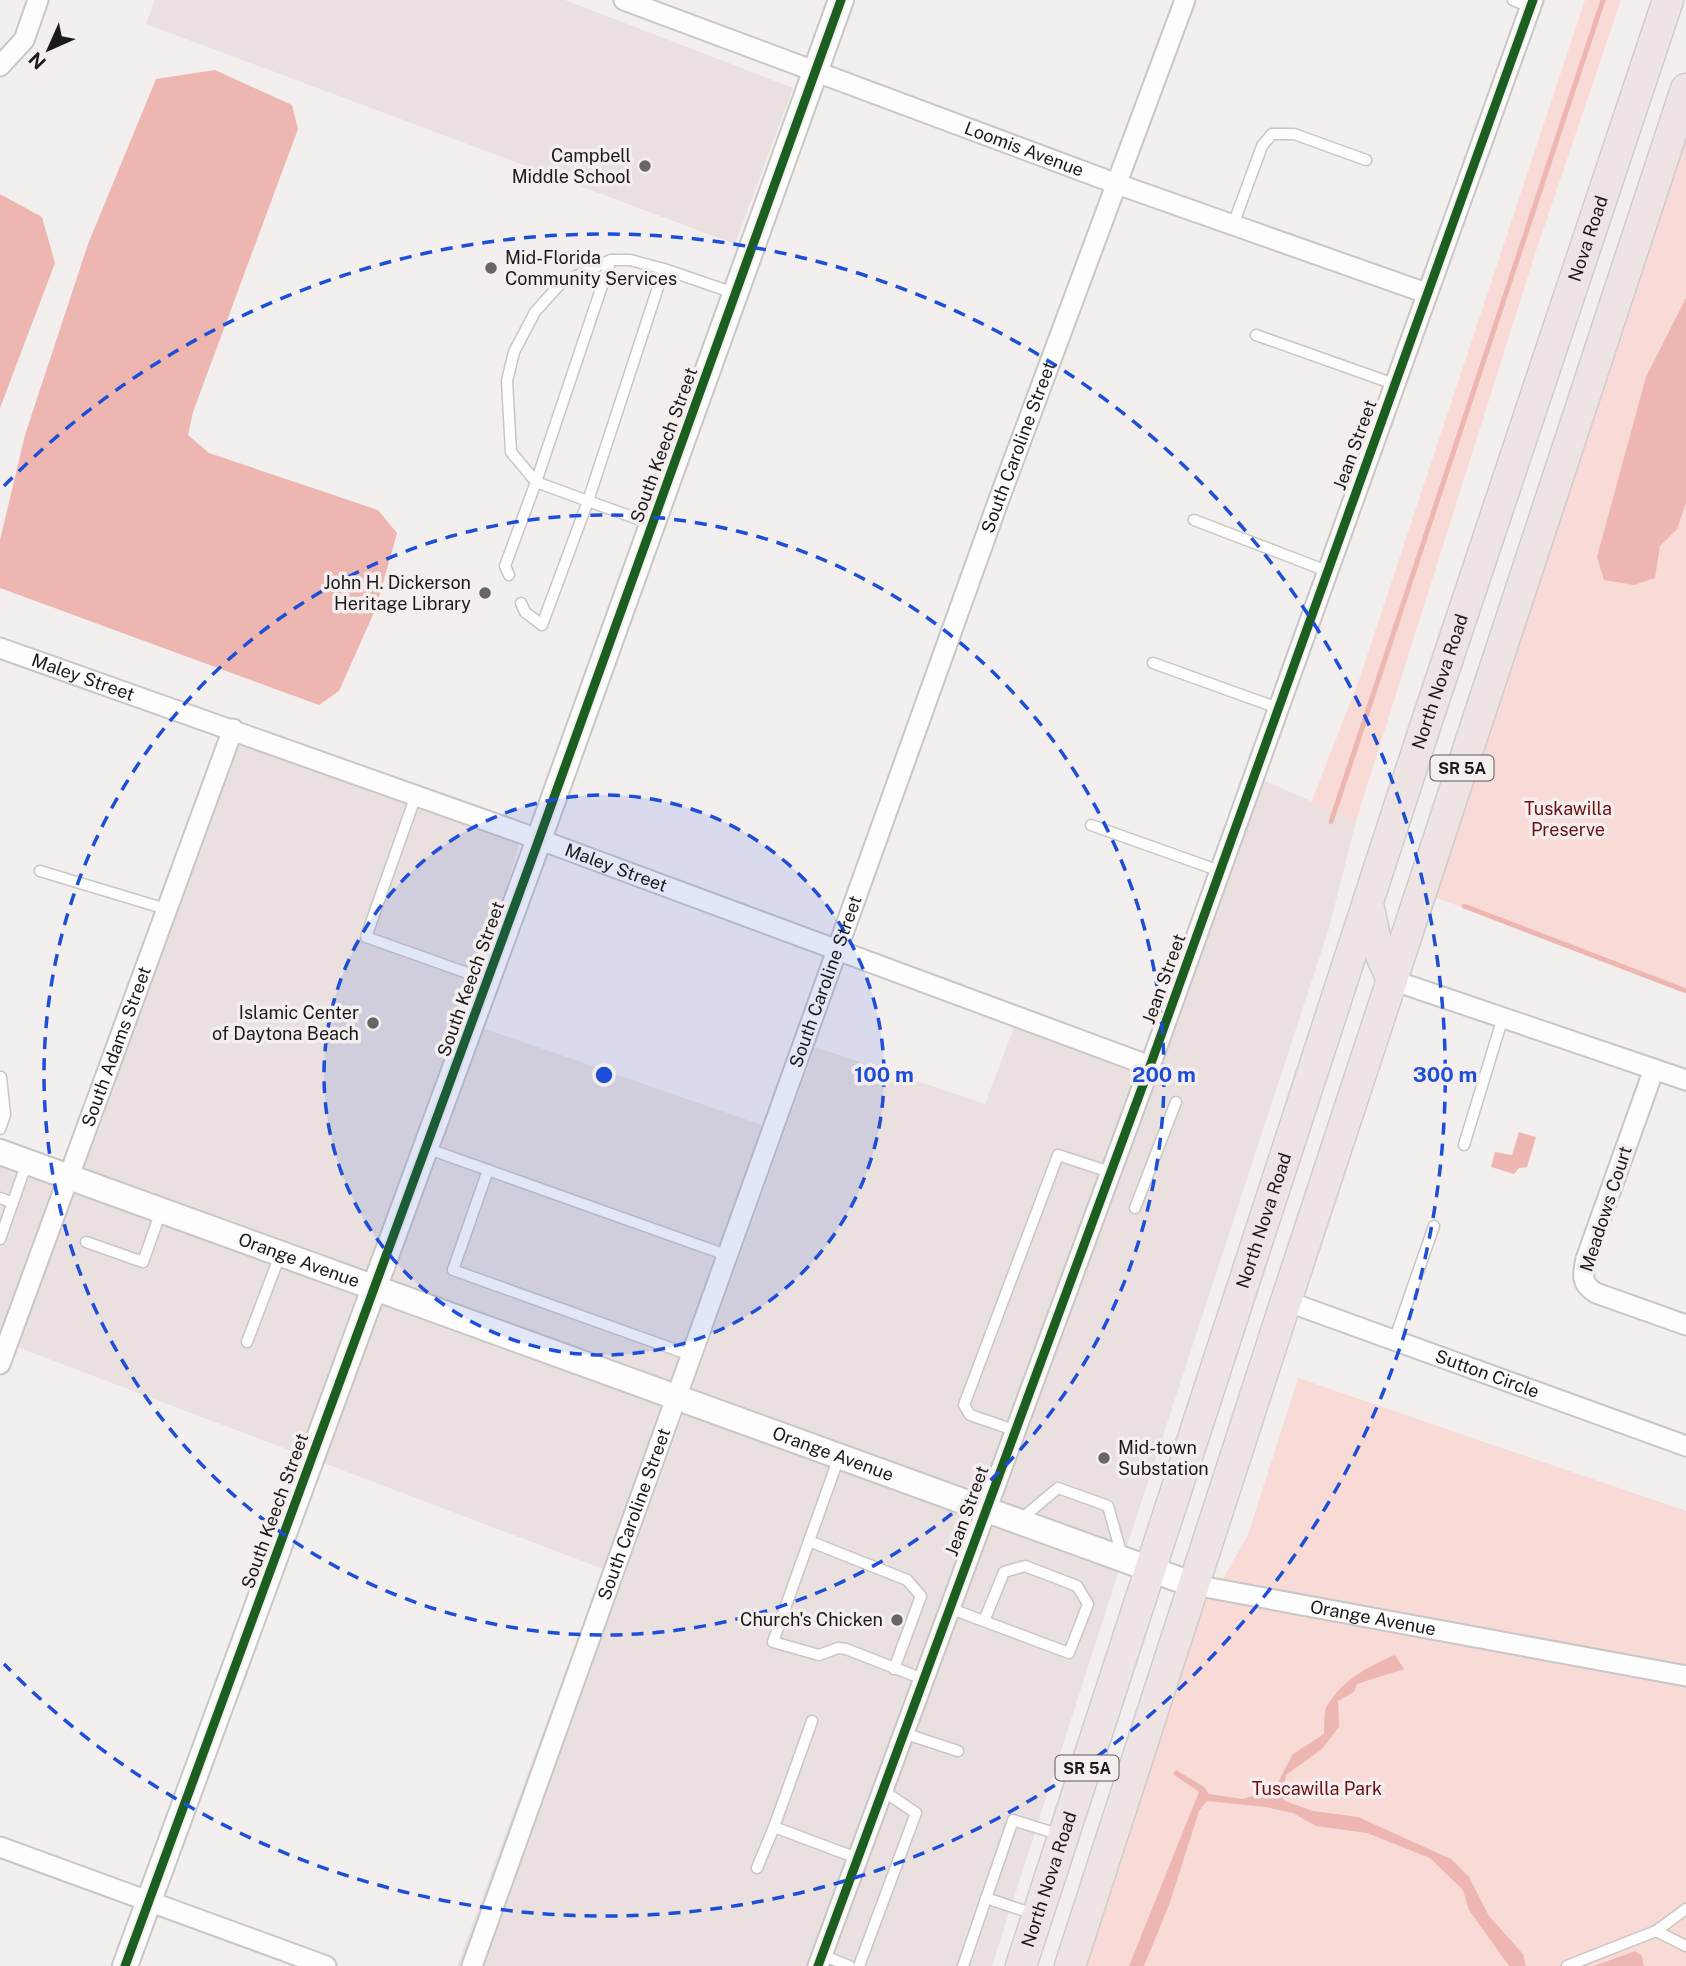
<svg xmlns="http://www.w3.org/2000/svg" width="1686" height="1966" font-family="'Public Sans',sans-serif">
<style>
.built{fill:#e9e0df}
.green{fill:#f8dad7}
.water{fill:#eeb6b1}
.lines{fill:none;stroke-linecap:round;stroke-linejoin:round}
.stream{stroke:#eeb6b1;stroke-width:5}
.service-casing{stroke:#c9c6c6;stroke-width:13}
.minor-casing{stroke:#c9c6c6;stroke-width:23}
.tertiary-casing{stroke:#c9c6c6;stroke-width:28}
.primary-casing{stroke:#cecccc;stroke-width:33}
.service{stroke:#fdfdfd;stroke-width:10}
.minor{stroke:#fdfdfd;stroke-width:19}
.tertiary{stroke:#fdfdfd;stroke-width:24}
.primary{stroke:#eee4e4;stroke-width:30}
.cycleway-casing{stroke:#f4eeee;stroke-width:13}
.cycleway{stroke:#1b5e20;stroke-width:9}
.ring{fill:none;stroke:#1d4ed8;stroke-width:3.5;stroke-dasharray:12 9}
.poi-dot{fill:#676565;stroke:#f4eeee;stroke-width:2.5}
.labels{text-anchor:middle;stroke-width:7;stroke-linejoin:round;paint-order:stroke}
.shield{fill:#f4eeee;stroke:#5d5a5a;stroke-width:2}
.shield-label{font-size:16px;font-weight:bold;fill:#1c1a1a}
.street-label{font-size:18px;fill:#1c1a1a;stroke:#f4eeee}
.poi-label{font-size:18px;fill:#1c1a1a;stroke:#f4eeee;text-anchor:end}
.park-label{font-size:18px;fill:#6c1013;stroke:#f4eeee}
.centre{fill:#1d4ed8;stroke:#f4eeee;stroke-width:3.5}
.ring-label{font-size:21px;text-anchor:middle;font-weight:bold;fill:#1d4ed8;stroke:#f4eeee;stroke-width:7;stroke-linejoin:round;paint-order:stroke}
</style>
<rect width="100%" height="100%" fill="#f3efef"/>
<!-- built -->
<g class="built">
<path d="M155,0H565L793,88L735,244L146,24Z"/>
<path d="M238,742L519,844L494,933L369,1275L81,1171Z"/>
<path d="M1263,780L1356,821L1329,928L1126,1549L998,1503L1164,1060Z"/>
<path d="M480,1027L765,1126L673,1385L387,1282Z"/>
<path d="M1014,1027L1137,1073L979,1496L691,1392L815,1047L985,1104Z"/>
<path d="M0,1164L55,1184L0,1335Z"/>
<path d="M74,1191L361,1295L302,1455L17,1347Z"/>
<path d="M380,1302L665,1405L462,1966H457L603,1569L321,1462Z"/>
<path d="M684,1412L972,1516L808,1966H483Z"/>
<path d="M990,1523L1119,1570L992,1966H828Z"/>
</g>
<!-- green -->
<g class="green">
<path d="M1585,0H1621L1536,251L1356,821L1311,803L1359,680Z"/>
<path d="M1686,89V991L1421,892Z"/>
<path d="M1298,1378L1686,1511V1666L1222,1580L1248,1535Z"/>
<path d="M1194,1585L1686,1676V1966H1070Z"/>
</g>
<!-- water -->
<g class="water">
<path d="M215,70L292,105L298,129L193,412L188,435L209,453L378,510L397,533L376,608L339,691L319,705L0,588V540L25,435L88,244L156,79Z"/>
<path d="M0,194L42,217L55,263L0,408Z"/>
<path d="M1686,298V503L1677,529L1660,546L1655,578L1634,585L1604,580L1597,557L1646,377Z"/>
<path d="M1519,1132L1536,1137L1527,1167L1519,1168L1514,1174L1491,1167L1495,1152L1512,1155Z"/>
<path d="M1395,1655L1404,1669L1357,1684L1354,1692L1338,1701L1339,1727L1322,1749L1286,1775L1282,1797L1285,1801L1313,1811L1358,1817L1451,1859L1469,1877L1489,1916L1523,1954L1526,1966H1509L1469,1910L1463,1890L1430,1858L1367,1833L1316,1826L1293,1813L1266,1807L1207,1801L1199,1811L1169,1905L1144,1966H1129L1199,1792L1173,1774L1176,1770L1204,1787L1209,1794L1242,1799L1274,1790L1293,1754L1324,1734C1325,1726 1323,1713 1327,1706C1342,1680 1369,1666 1395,1655Z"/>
<path d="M1635,1951L1642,1956L1644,1966H1594Z"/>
</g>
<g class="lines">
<!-- stream -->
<g class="stream">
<path d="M1331,822L1603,0"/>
<path d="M1464,906L1686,991"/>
</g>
<!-- service casing -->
<g class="service-casing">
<g id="service">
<path d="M1513,0L1530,7"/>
<path d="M1233,225L1262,146L1272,134H1294L1366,160"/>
<path d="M1256,335L1394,384"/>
<path d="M1194,520L1327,571"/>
<path d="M652,524L588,501L664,269L734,293"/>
<path d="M509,575L505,566L536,482L511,452L507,381L514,352L535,312L561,283L611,260"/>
<path d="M521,603L525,612L542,625L588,501L536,482L608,268L611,260H630L664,269"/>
<path d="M1153,663L1278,708"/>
<path d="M416,795L366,937L487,980"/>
<path d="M1091,825L1220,871"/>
<path d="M40,871L166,909"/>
<path d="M0,1129L5,1115L1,1077"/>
<path d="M1464,1145L1503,1017"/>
<path d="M426,1148L729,1256"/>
<path d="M488,1170L453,1270L693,1356"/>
<path d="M0,1198L13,1203"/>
<path d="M1135,1208L1176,1102"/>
<path d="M0,1239L27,1162"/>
<path d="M86,1242L143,1262L161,1211"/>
<path d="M1394,1341L1434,1226"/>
<path d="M247,1342L280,1255"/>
<path d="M1014,1430L970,1415L964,1405L1058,1155L1110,1172"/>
<path d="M839,1457L773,1642L819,1655L838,1648L846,1649L923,1679"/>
<path d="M1021,1519L1058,1488L1108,1506L1122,1556"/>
<path d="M809,1541L907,1580L921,1596L894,1669"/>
<path d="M949,1608L1069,1653L1088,1604L1077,1586L1025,1566L1004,1572L984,1621"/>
<path d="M812,1721L774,1827L857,1858"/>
<path d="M903,1733L958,1751"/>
<path d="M757,1868L774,1827"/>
<path d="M986,1898L1034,1914"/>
<path d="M1656,1931L1686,1946"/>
<path d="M822,1955L849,1966"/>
<path d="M859,1966L916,1813L882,1790"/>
<path d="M963,1966L1013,1820L1061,1835"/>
<path d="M1567,1966L1656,1931L1686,1909"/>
</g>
</g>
<!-- minor casing -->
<g class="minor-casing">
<g id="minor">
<path id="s1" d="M624,0L1117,184L1426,293"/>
<path d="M0,66L24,40L38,0"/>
<path id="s2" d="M0,648L538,839L1150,1066"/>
<path d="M1392,980L1686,1080"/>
<path d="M1654,1069L1586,1259C1583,1275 1580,1283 1596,1293L1686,1325"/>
<path id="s3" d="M1286,1301L1686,1446"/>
<path id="s4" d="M0,1364L233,729"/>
<path id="s5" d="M1194,1585L1686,1676"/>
<path d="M0,1847L326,1966"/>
<path id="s6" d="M472,1966L998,502L1185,0"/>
<path d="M818,1966L1150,1066L1533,0"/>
</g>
</g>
<!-- tertiary casing -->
<g class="tertiary-casing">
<g id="tertiary">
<path id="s7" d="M0,1152L1194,1585"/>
<path d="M125,1966L530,864L841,0"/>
</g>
</g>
<!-- primary casing -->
<g class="primary-casing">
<g id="primary">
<path d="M1368,904L1377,946L1392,980"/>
<path id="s8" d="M1021,1966L1425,727L1668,0"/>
<path d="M1070,1966L1286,1301L1686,89"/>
</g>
</g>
<!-- service -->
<use href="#service" class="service"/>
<!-- minor -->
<use href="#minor" class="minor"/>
<!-- tertiary -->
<use href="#tertiary" class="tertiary"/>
<!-- primary -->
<use href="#primary" class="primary"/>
<!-- cycleway casing -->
<g class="cycleway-casing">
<g id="cycleway">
<path d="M125,1966L530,864L841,0"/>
<path d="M818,1966L1150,1066L1533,0"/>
</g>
</g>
<!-- cycleway -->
<use href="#cycleway" class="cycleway"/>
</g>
<!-- distance rings -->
<circle cx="604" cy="1075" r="280" fill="#1d4ed8" fill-opacity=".12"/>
<g class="ring">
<circle cx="604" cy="1075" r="280"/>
<circle cx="604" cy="1075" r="560"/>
<path d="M4 486A841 841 0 1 1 4 1664"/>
</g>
<!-- markers -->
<g class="poi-dot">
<circle cx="645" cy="166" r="7"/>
<circle cx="491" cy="268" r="7"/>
<circle cx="485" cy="593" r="7"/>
<circle cx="373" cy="1023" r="7"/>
<circle cx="1104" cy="1458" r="7"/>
<circle cx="897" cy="1620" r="7"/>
</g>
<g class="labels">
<!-- shield labels -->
<g class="shield">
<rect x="1430.5" y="755.5" width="63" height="25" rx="5"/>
<rect x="1055.5" y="1755.5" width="63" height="25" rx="5"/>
</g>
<g class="shield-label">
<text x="1462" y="774">SR 5A</text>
<text x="1087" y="1774">SR 5A</text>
</g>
<!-- street labels -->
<g class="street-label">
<text dy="6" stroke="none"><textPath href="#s1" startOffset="427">Loomis Avenue</textPath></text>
<text dy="6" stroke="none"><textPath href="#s8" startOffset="1818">Nova Road</textPath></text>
<text transform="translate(664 445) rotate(-70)" y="6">South Keech Street</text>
<text transform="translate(1355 445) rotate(-70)" y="6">Jean Street</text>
<text dy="6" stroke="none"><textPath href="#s6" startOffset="1614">South Caroline Street</textPath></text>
<text dy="6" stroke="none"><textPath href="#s2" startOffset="88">Maley Street</textPath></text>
<text dy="6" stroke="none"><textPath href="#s8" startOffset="1351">North Nova Road</textPath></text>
<text dy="6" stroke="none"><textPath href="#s2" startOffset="654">Maley Street</textPath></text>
<text transform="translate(471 979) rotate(-70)" y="6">South Keech Street</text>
<text transform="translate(1164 979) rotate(-70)" y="6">Jean Street</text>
<text dy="6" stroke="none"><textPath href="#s6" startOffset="1046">South Caroline Street</textPath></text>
<text dy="6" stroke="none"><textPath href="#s4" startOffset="338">South Adams Street</textPath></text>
<text transform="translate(1606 1209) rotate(-72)" y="6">Meadows Court</text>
<text dy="6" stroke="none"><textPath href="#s8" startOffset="784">North Nova Road</textPath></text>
<text dy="6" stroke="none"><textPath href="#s7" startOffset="318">Orange Avenue</textPath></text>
<text dy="6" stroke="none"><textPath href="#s3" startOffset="214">Sutton Circle</textPath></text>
<text dy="6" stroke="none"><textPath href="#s7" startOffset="886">Orange Avenue</textPath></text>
<text transform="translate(275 1511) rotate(-70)" y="6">South Keech Street</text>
<text transform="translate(967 1511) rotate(-70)" y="6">Jean Street</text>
<text dy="6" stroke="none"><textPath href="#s6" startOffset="480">South Caroline Street</textPath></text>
<text dy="6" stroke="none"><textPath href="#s5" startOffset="182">Orange Avenue</textPath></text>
<text dy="6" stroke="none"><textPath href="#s8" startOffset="91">North Nova Road</textPath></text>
</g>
<!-- poi labels -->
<g class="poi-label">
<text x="631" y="162">Campbell<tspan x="631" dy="21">Middle School</tspan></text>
<text x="505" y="264" text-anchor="start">Mid-Florida<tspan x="505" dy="21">Community Services</tspan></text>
<text x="471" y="589">John H. Dickerson<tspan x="471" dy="21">Heritage Library</tspan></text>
<text x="359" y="1019">Islamic Center<tspan x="359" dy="21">of Daytona Beach</tspan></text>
<text x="1118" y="1454" text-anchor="start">Mid-town<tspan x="1118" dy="21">Substation</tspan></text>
<text x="883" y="1626">Church's Chicken</text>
</g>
<!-- park labels -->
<g class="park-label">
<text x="1568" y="815">Tuskawilla<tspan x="1568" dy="21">Preserve</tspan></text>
<text x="1317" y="1795">Tuscawilla Park</text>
</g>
</g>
<circle cx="604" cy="1075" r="10" class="centre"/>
<g class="ring-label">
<text x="884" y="1082">100 m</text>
<text x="1164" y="1082">200 m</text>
<text x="1445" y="1082">300 m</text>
</g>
<!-- north arrow -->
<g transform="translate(49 49) rotate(225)" stroke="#f4eeee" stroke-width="5" paint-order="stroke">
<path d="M0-5L12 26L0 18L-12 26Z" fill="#1c1a1a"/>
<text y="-10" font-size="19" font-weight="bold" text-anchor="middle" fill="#1c1a1a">N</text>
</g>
</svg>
